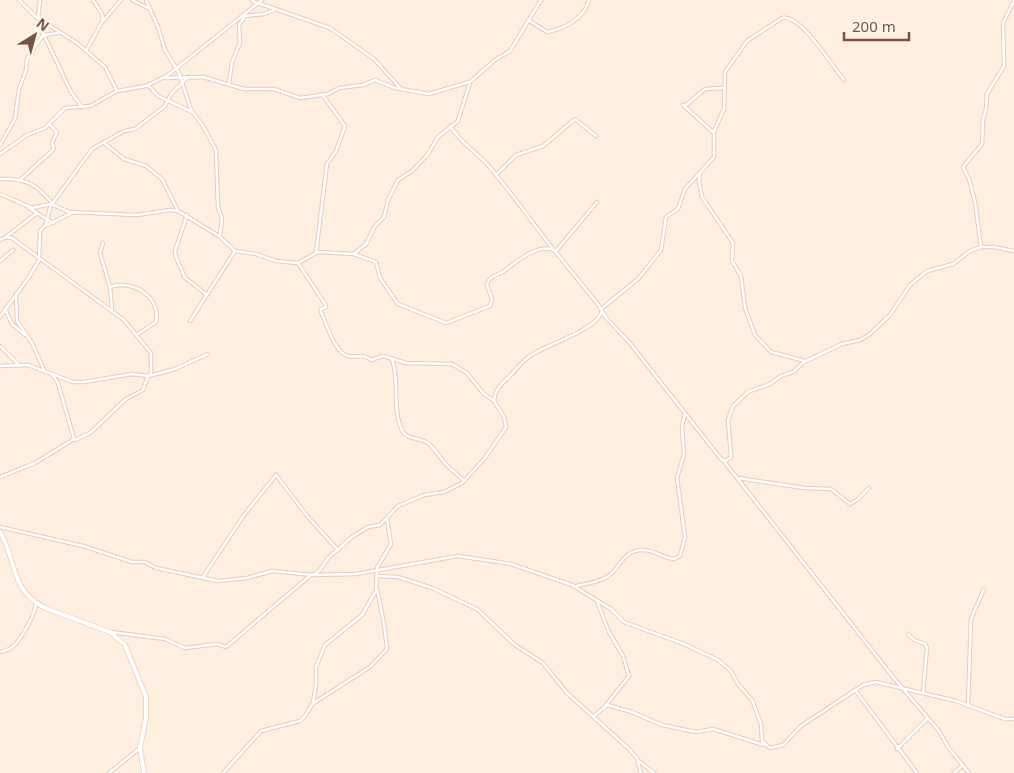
<svg xmlns="http://www.w3.org/2000/svg" width="1014" height="773" font-family="'Noto Sans',sans-serif">
<style>
.lines{fill:none;stroke-linecap:round;stroke-linejoin:round}
.street-casing{stroke:#e5ccbe;stroke-width:4.5}
.secondary-casing{stroke:#eaccba;stroke-width:5.5}
.street{stroke:#fff;stroke-width:2.5}
.secondary{stroke:#fff;stroke-width:4}
</style>
<rect width="100%" height="100%" fill="#feefe0"/>
<g class="lines">
<!-- street casing -->
<g class="street-casing">
<g id="street">
<path d="M19,0L36,17L77,43L105,67L117,91"/>
<path d="M132,0L148,8"/>
<path d="M146,0L158,27L165,50L179,73L191,110L203,126L216,150L218,207L222,219L220,235"/>
<path d="M252,0L257,4"/>
<path d="M258,3L330,28L374,59L401,89"/>
<path d="M245,16L264,14L274,10"/>
<path d="M38,19L40,0"/>
<path d="M528,20L547,32C564,29 584,19 589,0"/>
<path d="M103,21L121,0"/>
<path d="M44,35L71,92L82,107"/>
<path d="M44,35L58,33"/>
<path d="M86,51L103,20L102,14L93,0"/>
<path d="M164,78L203,77L244,89H274L300,98L328,94L339,88L363,85L375,80L395,88L429,94L469,82"/>
<path d="M229,83L232,62L240,43L239,25L245,16"/>
<path d="M148,85L158,96L192,112"/>
<path d="M683,105L714,133"/>
<path d="M685,106L705,89L723,88"/>
<path d="M450,126C460,142 476,152 488,165C511,192 532,222 553,249"/>
<path d="M104,143L124,159L146,166L162,179L178,211"/>
<path d="M0,145L15,119L19,89L26,70L27,59L43,35L42,20"/>
<path d="M0,154L27,135L45,128L65,108L90,106L117,91L146,86L168,75L262,0"/>
<path d="M700,173L699,181L702,197L733,243L732,261L741,276L745,308L755,335L771,352L805,361"/>
<path d="M496,175L516,155L543,146L575,119L596,136"/>
<path d="M0,179C27,178 36,184 53,204"/>
<path d="M20,180L54,149L52,143L57,132L49,124"/>
<path d="M0,194L32,208L51,204L69,212L137,215L170,210L178,211L219,236L235,251L256,254L276,261L298,263L318,252L354,254L366,244L375,226L384,217L388,200L398,180L412,171L428,154L438,137L458,121L470,82L495,60L510,51L541,0"/>
<path d="M52,204L92,149L124,131L135,129L165,106L171,94L188,77"/>
<path d="M29,208L53,223"/>
<path d="M187,215L175,251C175,260 182,267 184,277L207,295"/>
<path d="M45,226L74,212"/>
<path d="M6,237L37,213"/>
<path d="M0,240L6,237L12,238L124,320L151,353V375"/>
<path d="M103,243L100,253L110,287L112,309"/>
<path d="M981,247L975,202L969,179L963,167L982,144L983,120L986,109L987,94L1004,66L1003,23L1014,1"/>
<path d="M556,251L597,202"/>
<path d="M316,253L327,164L336,151L345,126L322,94"/>
<path d="M354,254L376,262L380,278L398,304L446,323L490,306L492,299L487,285C489,275 497,276 504,271C516,262 538,243 554,250L597,303L607,319L629,342L721,459L726,461L731,457L728,420L733,406L748,392L770,384L781,376L793,372L804,362L842,344L860,340L870,334L890,315L910,285L927,271L953,264L970,251L981,247H994L1014,251"/>
<path d="M0,261L13,250"/>
<path d="M298,263L325,304L326,307L321,309V312C327,324 334,352 348,356C358,358 362,353 371,360L383,356L406,363L452,364L467,373L483,393L494,401"/>
<path d="M110,287C133,279 161,297 156,322L138,334"/>
<path d="M16,294L17,321L32,343L44,370"/>
<path d="M5,309L12,324L25,335"/>
<path d="M601,309L638,279L661,250L666,217L678,209L685,189L714,157V131L724,109L725,72L747,41L782,18C801,14 831,65 844,80"/>
<path d="M0,317L29,277L39,260L40,231L46,224L51,204"/>
<path d="M190,321L235,251"/>
<path d="M0,346L20,366"/>
<path d="M392,359C400,381 392,406 401,428C405,440 417,437 426,442C433,445 439,457 444,462C450,469 458,475 464,481"/>
<path d="M0,366L28,365L73,382H84L132,374L149,376L175,369L208,354"/>
<path d="M75,440L90,433L126,399L143,390L148,376"/>
<path d="M723,460L893,677L939,731L948,747L969,773"/>
<path d="M0,477L35,463L74,439L58,383L52,374"/>
<path d="M738,478L804,488L831,489L850,504L857,500L869,488"/>
<path d="M0,527L83,546L132,562H145L156,568L218,581L247,578L272,571L313,575L356,574L458,556L511,564L572,585L611,609L624,622L684,644L718,660L731,671L738,684L752,700L761,724L762,741L770,748L783,745L801,726L863,685L876,682L956,701L1005,719H1014"/>
<path d="M315,574L320,570L328,558L352,537L368,527L380,525L398,506L424,495L444,492L462,483L485,458L506,427L504,417L494,401C495,388 502,384 510,376C517,368 524,359 533,354C548,344 600,329 602,310"/>
<path d="M376,576L398,577L432,588L477,609L515,645L543,663L567,693L628,748L637,758L641,773"/>
<path d="M203,577L244,515L276,475L308,517L338,550"/>
<path d="M576,586C586,584 599,582 607,577C621,568 622,550 643,550C653,550 664,558 674,559L680,556L685,537L677,478L684,454L682,427L685,413"/>
<path d="M597,601L609,632L623,656L629,676L606,705"/>
<path d="M111,632L165,639L185,648L217,644L226,647L312,574"/>
<path d="M908,634L914,640L925,644L927,648L923,693"/>
<path d="M0,652C4,651 8,650 11,648C21,641 36,613 36,602"/>
<path d="M855,690L917,773"/>
<path d="M312,704L370,667L387,649C385,629 382,610 377,590"/>
<path d="M968,706L971,619L984,589"/>
<path d="M594,716L607,705L632,712L662,725L696,732L713,729L764,745"/>
<path d="M897,749L927,719"/>
<path d="M639,761L654,773"/>
<path d="M109,773L140,748"/>
<path d="M223,773L261,731L300,721L305,716L313,703L316,684V667L325,645L362,615L376,591L377,568L391,544L387,519"/>
<path d="M954,773L963,765"/>
</g>
</g>
<!-- secondary casing -->
<g class="secondary-casing">
<path id="secondary" d="M0,532C17,560 9,589 45,608L110,632L125,645L146,697V717L140,748L144,773"/>
</g>
<!-- street -->
<use href="#street" class="street"/>
<!-- secondary -->
<use href="#secondary" class="secondary"/>
</g>
<!-- north arrow -->
<g transform="translate(35 35) rotate(37)" stroke="#fff4e8" stroke-width="4" paint-order="stroke">
<path d="M0-4L9 19L0 12L-9 19Z" fill="#775245"/>
<text y="-8" font-size="14" font-weight="bold" text-anchor="middle" fill="#775245">N</text>
</g>
<!-- scale -->
<path d="M844 32v8h65v-8" fill="none" stroke="#775245" stroke-width="2.5"/>
<text x="852" y="32" font-size="15" fill="#775245" stroke="#fff4e8" stroke-width="4" paint-order="stroke">200 m</text>
</svg>
